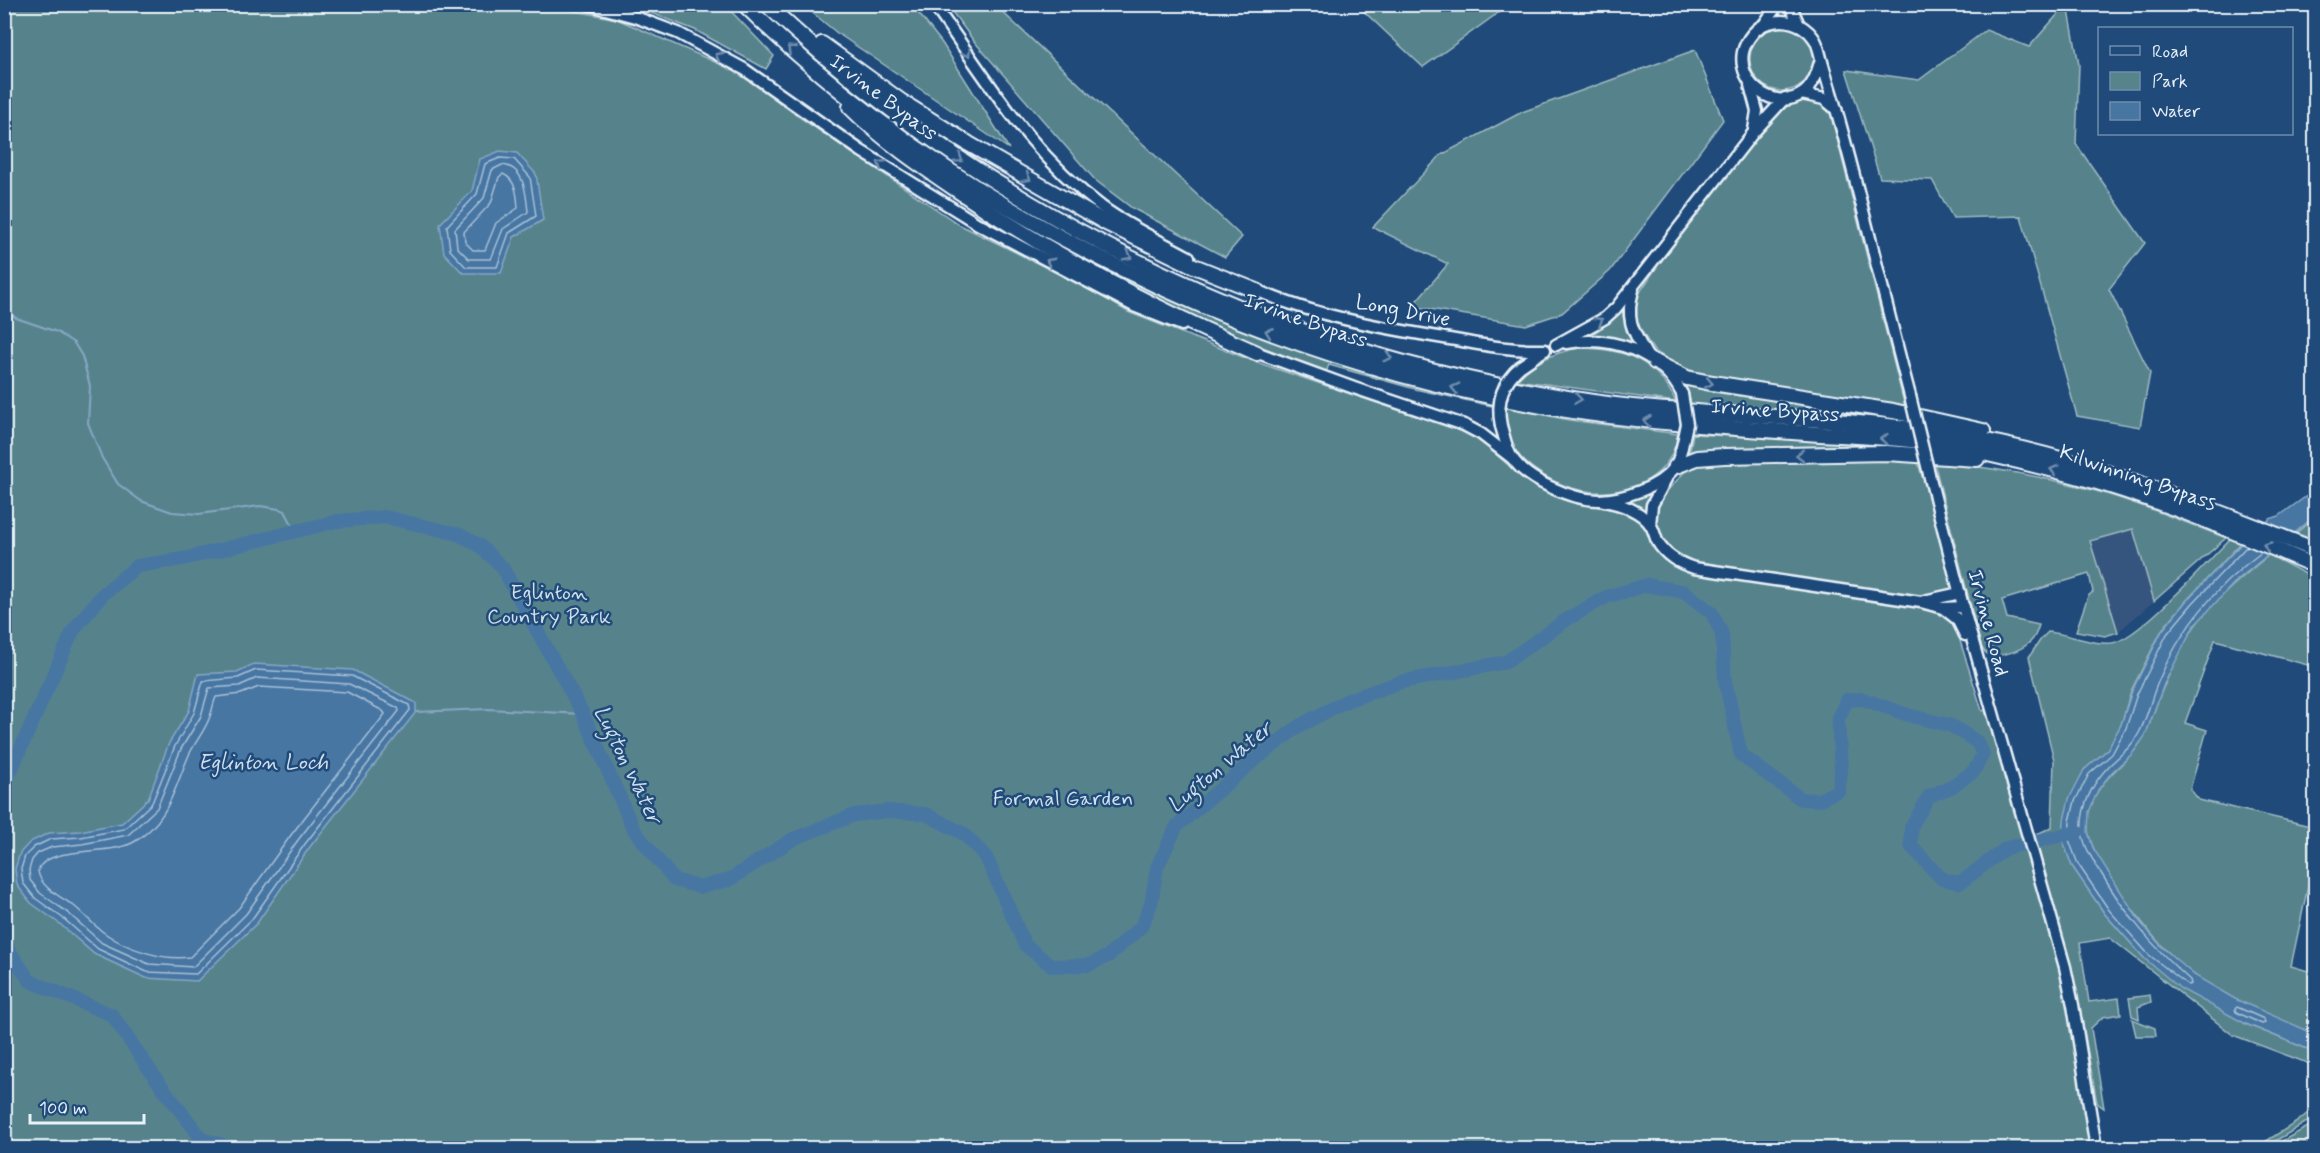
<svg xmlns="http://www.w3.org/2000/svg" width="2320" height="1153" font-family="Mynerve,sans-serif">
<style>
.built{fill:#34547e}
.green{fill:#57838b;stroke:#a0bac2;stroke-width:1.5}
.water{fill:#4776a3;stroke:#87a7c5;stroke-width:1.5}
.lines{fill:none;stroke-linecap:round;stroke-linejoin:round}
.shore{stroke:#a8c0d6;stroke-width:1.5}
.stream{stroke:#87a7c5;stroke-width:2}
.river{stroke:#4776a3;stroke-width:14}
.primary-casing{stroke:#e8f1f8;stroke-width:15}
.highway-casing{stroke:#e8f1f8;stroke-width:18}
.primary{stroke:#1f4a7a;stroke-width:10}
.highway{stroke:#1f4a7a;stroke-width:14}
.primary-bridge-casing{stroke:#e8f1f8;stroke-width:15;stroke-linecap:butt}
.primary-bridge{stroke:#1f4a7a;stroke-width:10}
.oneway{stroke:#6f8dac}
.labels{text-anchor:middle;stroke-width:5;stroke-linejoin:round;paint-order:stroke}
.street-label{font-size:21px;fill:#e8f1f8;stroke:#1f4a7a}
.park-label{font-size:21px;fill:#d2e0e8;stroke:#1f4a7a}
.water-label{font-size:22px;font-style:italic;fill:#d0dfeb;stroke:#1f4a7a}
</style>
<rect width="100%" height="100%" fill="#1f4a7a"/>
<filter id="ink" filterUnits="userSpaceOnUse"><feTurbulence type="fractalNoise" baseFrequency=".0167" numOctaves="2"/><feDisplacementMap in="SourceGraphic" scale="12" xChannelSelector="R" yChannelSelector="G"/><feConvolveMatrix kernelMatrix="1 2 1 2 8 2 1 2 1" color-interpolation-filters="sRGB"/></filter>
<g filter="url(#ink)">
<!-- built -->
<path class="built" d="M2133,529L2154,601L2118,632L2090,542Z"/>
<!-- green -->
<g class="green">
<path d="M5,4H539L617,19L740,73L796,115L960,225L1090,289L1128,312L1253,361L1475,436L1522,477L1569,501L1610,509L1631,505L1623,501L1654,490L1652,498L1668,490L1688,468L1715,460H1917L1936,520L1950,575L1956,628L1980,704L1982,711L1985,710L1999,750L2056,951L2066,997L2090,1148H5Z"/>
<path d="M631,5H725L774,56L766,69L695,30Z"/>
<path d="M803,5H912L942,43L1009,149L837,33Z"/>
<path d="M947,5H995L1242,237L1225,257L1132,208L1095,180L973,40Z"/>
<path d="M1357,5H1509L1423,67Z"/>
<path d="M2066,5H2068L2079,65L2076,144L2145,243L2109,289L2150,373L2140,427L2077,416L2021,216L1953,218L1932,180L1880,178L1846,70L1919,80L1986,30L2029,47Z"/>
<circle cx="1782" cy="59" r="32"/>
<path d="M1695,50L1723,120L1610,271L1562,313L1526,325L1412,306L1448,264L1373,227L1441,155L1522,112Z"/>
<path d="M1801,100L1822,104L1831,115L1905,407L1690,373L1654,351L1637,324L1636,300L1642,289L1660,262L1773,117L1782,109Z"/>
<path d="M1051,240C1131,280 1213,321 1298,350C1361,372 1427,389 1492,403V406L1415,389L1329,365L1326,372L1218,330L1048,245Z"/>
<path d="M1622,309L1626,330L1633,345L1592,336V334L1609,323Z"/>
<path d="M1578,348C1623,348 1656,359 1676,402L1517,380C1535,361 1553,353 1578,348Z"/>
<path d="M1680,379L1692,386L1713,392L1884,416L1888,419L1691,404L1687,389L1684,388Z"/>
<path d="M1506,407L1569,420L1678,434C1667,500 1583,506 1537,471C1528,465 1519,457 1514,448C1508,435 1506,421 1506,407Z"/>
<path d="M1693,434L1895,445L1894,449L1683,460L1687,451L1690,450Z"/>
<path d="M1934,462C1989,467 2043,476 2096,491C2140,503 2183,522 2226,538L2154,601L2133,529L2090,541L2118,632L2105,636L2076,631L2088,596L2093,592L2089,574L2002,600L2007,618L2039,625C2037,632 2035,638 2030,642C2022,650 1993,662 1984,651C1982,649 1981,645 1980,642Z"/>
<path d="M2315,517V541L2295,534Z"/>
<path d="M2230,539L2241,543L2187,600L2162,630L2131,691L2121,725L2107,750L2084,770L2063,841L2072,866L2105,914L2145,959L2246,1024L2315,1052V1066L2233,1035L2110,938L2080,943L2089,1002L2119,998L2121,1014L2103,1017L2091,1028L2104,1108L2097,1103L2079,1004L2035,835L2052,827L2054,760L2029,657L2041,639L2048,632C2069,634 2092,645 2112,643C2139,639 2208,561 2230,539Z"/>
<path d="M2269,555L2315,579V667L2215,640L2185,723L2207,730L2190,789L2199,800L2315,827V853L2291,966L2315,973V1034C2277,1019 2225,999 2193,974C2160,949 2136,916 2113,882C2100,861 2082,837 2089,811C2099,775 2130,764 2145,735C2153,718 2157,700 2165,684C2173,665 2183,644 2194,627C2213,601 2244,575 2269,555Z"/>
<path d="M2150,995L2151,1002L2138,1007L2139,1019L2132,1016L2129,998Z"/>
<path d="M2132,1019L2155,1028L2156,1036H2136Z"/>
<path d="M2315,1092V1117L2264,1148H2255L2297,1122L2314,1108L2312,1098Z"/>
<path d="M2315,1123V1148H2269Z"/>
</g>
<!-- water -->
<g class="water">
<path d="M500,151L517,153L536,174L543,220L514,237L501,273H463L444,253L440,224L472,191L480,159Z"/>
<path d="M2315,490V516L2236,581L2194,626L2164,684L2145,736L2132,754L2112,772L2098,790L2089,812L2088,832L2093,848L2140,922L2162,947L2194,975L2235,999L2315,1034V1052L2246,1024L2181,989L2145,959L2105,914L2072,866L2063,841L2064,820L2069,799L2084,770L2107,750L2121,725L2132,691L2162,631L2187,600L2243,542L2270,519L2279,516Z"/>
<path d="M254,664L353,670L416,703V712L309,848L257,923L197,981L146,978L94,954L60,924L31,903L17,885L15,869L20,853L30,842L49,833L80,831L122,823L148,799L169,743L189,711L198,674L237,672Z"/>
</g>
<g class="lines">
<!-- shore -->
<g class="shore">
<path d="M500,158L514,159L530,177L536,216L509,233L497,267H466L450,250L447,226L477,194L485,164Z"/>
<path d="M502,165C525,167 526,194 528,212L503,229L491,259H469L457,247L455,229L484,198L492,170Z"/>
<path d="M503,174C516,180 517,194 518,208L496,223L485,250H473L465,242L464,232L491,203L499,177Z"/>
<path d="M2247,546L2192,604L2167,634L2137,694L2126,728L2112,754L2089,774L2075,801L2070,821L2069,840L2078,864L2109,910L2149,955L2188,985L2191,984L2190,980C2153,947 2126,915 2101,873C2093,860 2084,847 2082,832C2080,808 2092,783 2109,766C2120,755 2132,747 2139,733C2148,717 2151,698 2158,682C2180,629 2216,586 2262,552"/>
<path d="M256,670L352,676L409,705L410,710L305,844L252,919L196,974L147,972L98,949L64,919L35,898L23,883L21,869L25,856L34,847L51,839L81,837L124,829L152,803L175,746L194,713L203,681L238,678Z"/>
<path d="M257,678L349,684L398,708L399,711L298,840L246,914L193,967L149,964L102,943L68,913L40,893L30,880L29,870L32,860L38,853L52,847L82,844L128,835L157,808L181,749L201,716L209,688L239,686Z"/>
<path d="M259,687L347,692L383,711L385,714L291,835L239,908L190,957C164,961 127,949 106,934C94,926 85,915 74,906C62,897 40,888 38,871C45,845 111,856 134,842C169,821 174,789 189,755C195,742 204,732 209,719C212,712 213,704 216,697L241,694Z"/>
<path d="M2237,1007L2264,1019L2265,1023L2262,1024L2236,1012L2235,1009Z"/>
</g>
<!-- stream -->
<g class="stream">
<path d="M4,308L16,318L57,332L74,343L82,356L90,386L88,423L102,458L118,484L141,501L172,512L199,514L260,506L279,509L285,511L295,530"/>
<path d="M416,712L487,709L583,714"/>
</g>
<!-- river -->
<g class="river">
<path d="M4,786L73,631L102,595L137,566L183,559L337,521L385,517L458,534L479,545L502,567L583,714L634,830L674,880L701,887L729,880L793,839L854,815L888,811L926,814L964,834L986,857L1025,945L1052,966L1089,965L1108,956L1141,927L1151,904L1157,867L1177,826L1252,762L1299,726L1348,700L1401,682L1506,662L1566,620L1606,597L1647,585L1685,592L1712,613L1722,634L1725,680L1741,755L1801,799L1819,800L1839,790L1841,770L1838,719L1847,700L1863,699L1908,715L1952,726L1977,742L1983,754L1974,771L1951,787L1929,796L1911,827V846L1942,879L1960,883L2006,848L2077,832"/>
<path d="M4,943L30,981L112,1015L156,1079L202,1139L232,1148"/>
</g>
<!-- primary casing -->
<g class="primary-casing">
<g id="primary">
<path d="M587,4L635,17L678,33L744,69L861,151L978,224L1134,306L1182,325"/>
<path d="M933,4C988,79 1026,150 1102,207C1129,227 1160,241 1189,257"/>
<path d="M1790,4L1799,25"/>
<path d="M1765,23L1778,4"/>
<path d="M1821,59C1817,72 1814,86 1802,94C1773,112 1737,83 1743,52C1746,40 1756,26 1769,23C1785,18 1803,23 1813,37C1818,43 1819,51 1821,58C1827,80 1834,101 1840,123C1865,214 1886,305 1910,396"/>
<path d="M1750,85L1757,111L1754,130"/>
<path d="M1802,94L1824,99L1836,109"/>
<path d="M1252,288C1308,315 1383,328 1444,338C1477,344 1511,351 1545,350"/>
<path d="M1633,290C1625,320 1633,331 1647,356"/>
<path d="M1566,343C1611,335 1660,351 1682,394"/>
<path d="M1556,345L1605,318L1616,308L1753,133L1785,98"/>
<path d="M1250,350L1354,388L1464,425L1481,434L1512,458"/>
<path d="M1521,366L1543,351"/>
<path d="M1501,426C1504,436 1506,447 1511,456C1525,480 1572,500 1599,500C1623,499 1659,488 1674,468C1678,463 1680,454 1682,447"/>
<path d="M1929,474L1965,614L2065,967L2073,1005L2096,1148"/>
<path d="M1600,500C1617,503 1639,509 1650,524C1653,528 1655,536 1657,541C1665,556 1679,563 1694,568L1921,602L1943,608L1964,607"/>
<path d="M1650,524L1652,505L1667,477"/>
<path d="M1924,601L1960,593"/>
<path d="M1943,608L1957,619L1965,635"/>
</g>
</g>
<!-- highway casing -->
<g class="highway-casing">
<g id="highway">
<path d="M744,4C953,212 1252,356 1542,406C1629,421 1717,427 1806,433C1851,436 1898,437 1942,444C1959,446 1976,451 1992,455C2045,467 2098,480 2149,499C2205,518 2260,543 2316,566"/>
<path d="M766,4C968,194 1224,329 1496,385C1548,395 1601,405 1654,409C1751,417 1850,418 1947,434C2079,455 2192,502 2316,550"/>
<path d="M822,44L902,102L969,144L1106,223L1194,266L1257,291"/>
<path d="M850,107C882,139 920,165 957,190C1053,256 1151,307 1257,353"/>
<path d="M1655,362L1687,378L1706,382L1893,411L1983,431"/>
<path d="M1676,466L1697,458L1724,456L1887,453L1977,459"/>
</g>
</g>
<!-- primary -->
<use href="#primary" class="primary"/>
<!-- highway -->
<use href="#highway" class="highway"/>
<!-- primary-bridge casing -->
<g class="primary-bridge-casing">
<g id="primary-bridge">
<path d="M1910,396L1929,474"/>
<path d="M1501,426C1496,402 1502,382 1521,366"/>
<path d="M1682,447L1687,424L1682,394"/>
</g>
</g>
<!-- primary-bridge -->
<use href="#primary-bridge" class="primary-bridge"/>
</g>
<!-- one-way arrows -->
<defs><path id="oneway-chevron" d="M-2-3.5L2.5 0L-2 3.5" fill="none" stroke-width="1.6" stroke-linecap="round" stroke-linejoin="round" transform="scale(1.5)"/></defs>
<g class="oneway">
<use href="#oneway-chevron" transform="translate(791 49) rotate(-138)"/>
<use href="#oneway-chevron" transform="translate(967 53) rotate(57)"/>
<use href="#oneway-chevron" transform="translate(719 56) rotate(-152)"/>
<use href="#oneway-chevron" transform="translate(959 159) rotate(35)"/>
<use href="#oneway-chevron" transform="translate(881 164) rotate(-148)"/>
<use href="#oneway-chevron" transform="translate(1027 178) rotate(30)"/>
<use href="#oneway-chevron" transform="translate(1128 256) rotate(27)"/>
<use href="#oneway-chevron" transform="translate(1050 262) rotate(-152)"/>
<use href="#oneway-chevron" transform="translate(1599 321) rotate(-32)"/>
<use href="#oneway-chevron" transform="translate(1269 332) rotate(-159)"/>
<use href="#oneway-chevron" transform="translate(1388 357) rotate(17)"/>
<use href="#oneway-chevron" transform="translate(1709 383) rotate(11)"/>
<use href="#oneway-chevron" transform="translate(1455 388) rotate(-167)"/>
<use href="#oneway-chevron" transform="translate(1578 399) rotate(8)"/>
<use href="#oneway-chevron" transform="translate(1647 421) rotate(-174)"/>
<use href="#oneway-chevron" transform="translate(1884 439) rotate(-175)"/>
<use href="#oneway-chevron" transform="translate(1800 455) rotate(179)"/>
<use href="#oneway-chevron" transform="translate(2054 470) rotate(-165)"/>
<use href="#oneway-chevron" transform="translate(2267 546) rotate(-158)"/>
</g>
</g>
<g class="labels">
<!-- street labels -->
<g class="street-label">
<text transform="translate(884 97) rotate(37)" y="7">Irvine Bypass</text>
<text transform="translate(1403 310) rotate(11)" y="7">Long Drive</text>
<text transform="translate(1306 320) rotate(19)" y="7">Irvine Bypass</text>
<text transform="translate(1775 410) rotate(4)" y="7">Irvine Bypass</text>
<text transform="translate(2138 477) rotate(19)" y="7">Kilwinning Bypass</text>
<text transform="translate(1989 623) rotate(75)" y="7">Irvine Road</text>
</g>
<!-- park labels -->
<g class="park-label">
<text x="549" y="599">Eglinton<tspan x="549" dy="24">Country Park</tspan></text>
<text x="1063" y="805">Formal Garden</text>
</g>
<!-- water labels -->
<g class="water-label">
<text x="263" y="769">Eglinton Loch</text>
<text transform="translate(629 764) rotate(64)" y="8">Lugton Water</text>
<text transform="translate(1219 766) rotate(-40)" y="8">Lugton Water</text>
</g>
</g>
<!-- margin -->
<rect width="2320" height="1153" fill="none" stroke="#1f4a7a" stroke-width="24"/>
<rect x="12" y="12" width="2296" height="1129" fill="none" stroke="#e8f1f8" stroke-width="2" filter="url(#ink)"/>
<!-- legend -->
<rect x="2098" y="27" width="195" height="108" fill="#1f4a7a" stroke="#6f8dac" stroke-width="1.5"/>
<rect x="2110" y="46" width="30" height="9" fill="#1f4a7a" stroke="#6f8dac" stroke-width="1.5"/>
<text x="2152" y="57" font-size="18" fill="#e8f1f8">Road</text>
<rect x="2110" y="72" width="30" height="18" fill="#57838b" stroke="#6f8dac" stroke-width="1.5"/>
<text x="2152" y="87" font-size="18" fill="#e8f1f8">Park</text>
<rect x="2110" y="102" width="30" height="18" fill="#4776a3" stroke="#6f8dac" stroke-width="1.5"/>
<text x="2152" y="117" font-size="18" fill="#e8f1f8">Water</text>
<!-- scale -->
<path d="M30 1114v9h114v-9" fill="none" stroke="#e8f1f8" stroke-width="3"/>
<text x="39" y="1114" font-size="18" fill="#e8f1f8" stroke="#1f4a7a" stroke-width="4.5" paint-order="stroke">100 m</text>
</svg>
